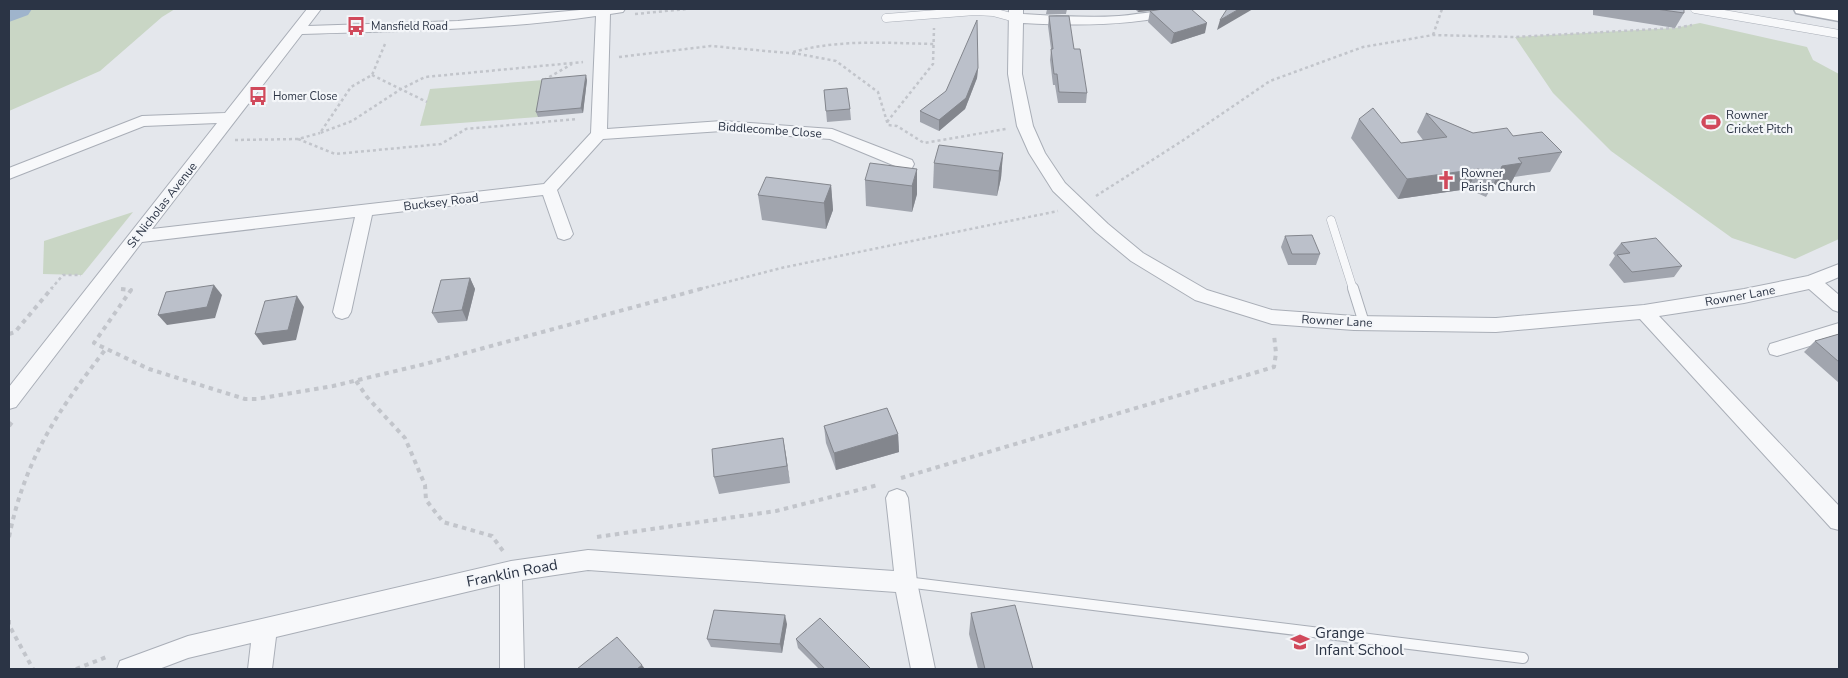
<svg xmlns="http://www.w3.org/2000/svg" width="1848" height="678" font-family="'Nunito Sans',sans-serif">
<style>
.green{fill:#c9d6c5}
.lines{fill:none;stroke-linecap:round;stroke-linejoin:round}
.river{fill:#9fb4cc;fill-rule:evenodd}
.service-far1-casing{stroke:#a9aeb7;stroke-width:9}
.service-casing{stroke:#a9aeb7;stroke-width:12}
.minor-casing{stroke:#a9aeb7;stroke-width:2}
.secondary-casing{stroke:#a9aeb7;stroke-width:3}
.path-far1{stroke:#c2c5cb;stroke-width:2.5;stroke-dasharray:3 3;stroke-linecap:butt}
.path{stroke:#c2c5cb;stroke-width:4;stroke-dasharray:4.5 4.5;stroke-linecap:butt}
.service-far1{stroke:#f7f8fa;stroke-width:8}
.service{stroke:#f7f8fa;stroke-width:10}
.minor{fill:#f7f8fa;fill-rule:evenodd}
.secondary{fill:#fff;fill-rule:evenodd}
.wall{fill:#a1a5ae}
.shaded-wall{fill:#83868d}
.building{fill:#bbc0ca;stroke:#83868d}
.labels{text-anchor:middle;stroke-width:4.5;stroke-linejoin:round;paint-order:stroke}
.far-poi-label{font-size:11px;fill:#2b3445;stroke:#f4f6f9;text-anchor:start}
.poi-label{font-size:12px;fill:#2b3445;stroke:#f4f6f9;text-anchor:start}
.street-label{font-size:12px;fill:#2b3445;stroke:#f4f6f9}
.near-street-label{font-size:15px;fill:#2b3445;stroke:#f4f6f9}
.near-poi-label{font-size:15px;fill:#2b3445;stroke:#f4f6f9;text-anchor:start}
</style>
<rect width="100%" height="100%" fill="#e4e7ec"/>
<!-- green -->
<g class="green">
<path d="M9,9H175L162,17L100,71L9,111Z"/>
<path d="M1700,23L1807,47L1813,60L1839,74V239L1795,259L1732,238L1611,151L1553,93L1515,37L1675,28Z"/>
<path d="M544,80L538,117L420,126L430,89Z"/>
<path d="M133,212L82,275L43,274L44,241Z"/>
</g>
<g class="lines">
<!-- river -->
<path class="river" d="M9,9H32L28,15L9,22Z"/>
<!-- service-far1 casing -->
<g class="service-far1-casing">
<g id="service-far1">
<path d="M1695,9L1839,34"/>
<path d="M886,18L975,11L993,12L1015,18"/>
<path d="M1331,220L1353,289"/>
</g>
</g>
<!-- service casing -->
<g class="service-casing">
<g id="service">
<path d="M1353,288L1364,323"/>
<path d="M906,582L1523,658"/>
</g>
</g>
<!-- minor casing -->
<g class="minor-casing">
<g id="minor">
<path d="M307,9H321L308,26L458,21L591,9H625L623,12L610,14L607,129L722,121L832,129L912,160L914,164L912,168H900L830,139L722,131L603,139L557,190L573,234L570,238L564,240L558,238L543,195L372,215L351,312L348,317L342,319L336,317L333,312L355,217L142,242L16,407L9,409V387L217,123L144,126L9,179V168L142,116L225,113ZM596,16L591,133L544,184L152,229L302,34C400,31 499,30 596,16Z"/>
<path d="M1009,9H1023V14C1055,16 1087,18 1119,16C1143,14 1165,9 1189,9L1187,12C1132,26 1079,26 1023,23L1022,74L1033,126L1045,153L1065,183L1108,224L1143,253L1207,290L1272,310L1354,316L1496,318L1644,305L1744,289L1808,276L1839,264V277L1825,283L1839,295V312L1833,310L1809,289L1744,303L1659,316L1839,506V530L1831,528L1640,319L1496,332L1354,330L1272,324L1195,300L1131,261L1096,232L1053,191L1029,153L1017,126L1008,74Z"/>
<path d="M1839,323V337L1777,356L1770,354L1768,349L1770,344Z"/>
<path d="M897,489L905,492L908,498L917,582L935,669H911L896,592L588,570L522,580L524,669H500V584L276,637L272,669H248L251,643L188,658L159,669H117L120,661L188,636L511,561L588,550L894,571L886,498L889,492Z"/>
</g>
</g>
<!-- secondary casing -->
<g class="secondary-casing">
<path id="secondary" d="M1794,9H1839V21L1796,13Z"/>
</g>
<!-- path-far1 -->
<g class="path-far1">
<path d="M635,14L687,9"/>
<path d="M1433,35L1442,9"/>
<path d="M385,44L372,75L351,87L320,133L352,121L401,89L425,77L583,62"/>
<path d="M793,52C840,39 886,43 934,44"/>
<path d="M619,57L711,46L799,54L836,61L878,92L888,125L897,126L924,143L1006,129"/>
<path d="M372,75L427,102"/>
<path d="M544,80L572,64"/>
<path d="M887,122L933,64L934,28"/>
<path d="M298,139L335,154L441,144L466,129L577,119"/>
<path d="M235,140L298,139L320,133"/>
<path d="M1096,196L1182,141L1270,81L1363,47L1433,35L1515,37L1675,28L1692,25"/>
<path d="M51,289L63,275H81"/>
<path d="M121,289H124"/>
<path d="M700,289L781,268L1058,211"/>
</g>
<!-- path -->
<g class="path">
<path d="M121,289L131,290L94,343L149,369L245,399H257L333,386L425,364L704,288"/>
<path d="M9,334L15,332L52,288"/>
<path d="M356,381L367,397L405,438L425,485L426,500L443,522L492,536L503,551"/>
<path d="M9,426L14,420"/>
<path d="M901,478L1274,367L1276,353L1274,335"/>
<path d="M9,537C25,459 57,412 105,350"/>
<path d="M597,537L776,511L878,485"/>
<path d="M9,620V625L33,669"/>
<path d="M76,669L109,656"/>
</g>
<!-- service-far1 -->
<use href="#service-far1" class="service-far1"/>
<!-- service -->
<use href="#service" class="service"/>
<!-- minor -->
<use href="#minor" class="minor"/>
<!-- secondary -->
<use href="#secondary" class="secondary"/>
</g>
<!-- wall -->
<g class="wall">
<path d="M1047,9H1067L1066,14H1046Z"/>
<path d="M1135,9H1191L1205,33L1171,44L1148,22L1150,11L1158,10L1138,12Z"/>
<path d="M1593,9H1684V13L1675,28L1593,15Z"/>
<path d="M1049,16L1074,49L1087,93L1086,103H1058L1055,85H1053L1050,60L1051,49L1048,26Z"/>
<path d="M978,68L977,78L965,109L939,131L920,122V111Z"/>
<path d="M587,80L583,113L538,117L536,112Z"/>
<path d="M824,90L850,109L851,120L827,122Z"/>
<path d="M1426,113L1473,133L1513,136L1562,152L1550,172L1514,177L1511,183L1493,185L1486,197L1468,189L1398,199L1351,138L1359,119L1401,143L1423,140L1417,132Z"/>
<path d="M1003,153L1001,178L997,196L933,188L934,163Z"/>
<path d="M917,169V194L912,212L866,206L865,180Z"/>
<path d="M831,185L833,210L826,229L762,220L758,195Z"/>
<path d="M1285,236L1320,254L1316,265H1288L1281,247Z"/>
<path d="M1621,243L1682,266L1674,277L1624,283L1609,265L1615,256L1613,253Z"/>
<path d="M470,278L475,289L467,321L438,323L432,313Z"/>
<path d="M1839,334V383L1804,352L1815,341Z"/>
<path d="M824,426L898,434L899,452L836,470L826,443Z"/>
<path d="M783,438L790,483L719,494L714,477Z"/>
<path d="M971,613L1033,669H978L969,634Z"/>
<path d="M787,624L782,653L711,647L707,639Z"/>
<path d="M796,639L871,669H819L798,648Z"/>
</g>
<!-- shaded-wall -->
<g class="shaded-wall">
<path d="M1139,9H1166L1138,12Z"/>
<path d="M1239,9H1253L1217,30L1220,20Z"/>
<path d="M1207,23L1205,33L1171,44L1174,33Z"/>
<path d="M978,68L977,78L965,109L939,131V120Z"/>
<path d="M586,75L587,80L583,113L581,108Z"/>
<path d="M1003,153L1001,178L997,196L999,171Z"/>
<path d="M1522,163L1511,183L1493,185L1502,166Z"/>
<path d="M917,169V194L912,212V186Z"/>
<path d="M1478,169L1468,189L1398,199L1407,179Z"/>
<path d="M831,185L833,210L826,229L824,203Z"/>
<path d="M470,278L475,289L467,321L462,310Z"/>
<path d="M214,285L222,295L215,318L167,325L158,315Z"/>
<path d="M297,296L304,307L296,340L263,345L255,334Z"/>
<path d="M898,434L899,452L836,470L834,453Z"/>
<path d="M783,438L786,455L790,483L787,466Z"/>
<path d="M785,615L787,624L782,653L780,644Z"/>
<path d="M642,665L645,669H637Z"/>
</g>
<!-- building -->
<g class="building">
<path d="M1163,9H1191L1207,23L1174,33L1150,11Z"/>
<path d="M1227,9H1239L1220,20Z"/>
<path d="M1656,9H1684V13Z"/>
<path d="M1049,16H1069L1074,49H1080L1087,93L1059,92L1057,74H1054L1051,49H1053Z"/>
<path d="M977,20L978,68L966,98L939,120L920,111L946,91Z"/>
<path d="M586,75L581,108L536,112L542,79Z"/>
<path d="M847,88L850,109L826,111L824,90Z"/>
<path d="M1373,108L1401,143L1447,137L1426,113L1473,133L1507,128L1513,136L1542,132L1562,152L1518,158L1522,163L1502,166L1497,177L1478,169L1407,179L1359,119Z"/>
<path d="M939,145L1003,153L999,171L934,163Z"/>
<path d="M870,163L917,169L912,186L865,180Z"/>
<path d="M766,177L831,185L824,203L758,195Z"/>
<path d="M1312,235L1320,254H1292L1285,236Z"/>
<path d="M1656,238L1682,266L1632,272L1617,255L1630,253L1621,243Z"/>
<path d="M470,278L462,310L432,313L441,280Z"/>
<path d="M214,285L207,307L158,315L166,292Z"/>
<path d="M297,296L288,330L255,334L265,301Z"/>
<path d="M1839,334V362L1815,341Z"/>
<path d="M887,408L898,434L834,453L824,426Z"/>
<path d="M783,438L787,466L714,477L712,449Z"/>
<path d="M1015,605L1033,669H985L971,613Z"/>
<path d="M714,610L785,615L780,644L707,639Z"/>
<path d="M820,618L871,669H825L796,639Z"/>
<path d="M617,637L642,665L637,669H577Z"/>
</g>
<!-- icons -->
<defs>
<g id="bus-bare" transform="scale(1.5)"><path d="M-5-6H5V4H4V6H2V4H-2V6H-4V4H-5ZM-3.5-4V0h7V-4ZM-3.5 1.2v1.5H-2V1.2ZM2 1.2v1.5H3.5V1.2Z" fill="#d1495b" stroke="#f4f6f9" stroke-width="2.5" paint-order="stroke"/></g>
<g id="stadium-bare" transform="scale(1.5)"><path d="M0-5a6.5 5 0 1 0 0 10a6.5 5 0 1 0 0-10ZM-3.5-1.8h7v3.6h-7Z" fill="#d1495b" stroke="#f4f6f9" stroke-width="2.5" paint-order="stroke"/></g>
<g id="church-bare" transform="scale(1.5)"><path d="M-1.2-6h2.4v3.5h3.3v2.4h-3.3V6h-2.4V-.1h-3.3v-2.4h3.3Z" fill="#d1495b" stroke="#f4f6f9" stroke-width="2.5" paint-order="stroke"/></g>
<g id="school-bare" transform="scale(1.5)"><path d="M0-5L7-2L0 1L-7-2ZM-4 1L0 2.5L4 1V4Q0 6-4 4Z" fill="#d1495b" stroke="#f4f6f9" stroke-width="2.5" paint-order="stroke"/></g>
</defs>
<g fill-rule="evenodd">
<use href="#bus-bare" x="356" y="26"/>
<use href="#bus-bare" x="258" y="96"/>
<use href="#stadium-bare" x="1711" y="122"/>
<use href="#church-bare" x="1446" y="180"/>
<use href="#school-bare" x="1300" y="642"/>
</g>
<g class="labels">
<!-- far-poi labels -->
<g class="far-poi-label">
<text x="371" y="30">Mansfield Road</text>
<text x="273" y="100">Homer Close</text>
</g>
<!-- poi labels -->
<g class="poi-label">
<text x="1726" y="119">Rowner<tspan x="1726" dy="14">Cricket Pitch</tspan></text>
<text x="1461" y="177">Rowner<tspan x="1461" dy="14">Parish Church</tspan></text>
</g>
<!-- street labels -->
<g class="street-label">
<text transform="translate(770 130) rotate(4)" y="4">Biddlecombe Close</text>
<text transform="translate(441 202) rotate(-7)" y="4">Bucksey Road</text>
<text transform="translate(162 205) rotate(-52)" y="4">St Nicholas Avenue</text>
<text transform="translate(1740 296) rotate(-10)" y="4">Rowner Lane</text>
<text transform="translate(1337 321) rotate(3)" y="4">Rowner Lane</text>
</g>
<!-- near-street labels -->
<g class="near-street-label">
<text transform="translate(512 573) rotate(-11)" y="5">Franklin Road</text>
</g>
<!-- near-poi labels -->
<g class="near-poi-label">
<text x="1315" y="638">Grange<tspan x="1315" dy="17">Infant School</tspan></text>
</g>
</g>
<!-- border -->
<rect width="1848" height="678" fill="none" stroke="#2b3445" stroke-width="20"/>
</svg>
